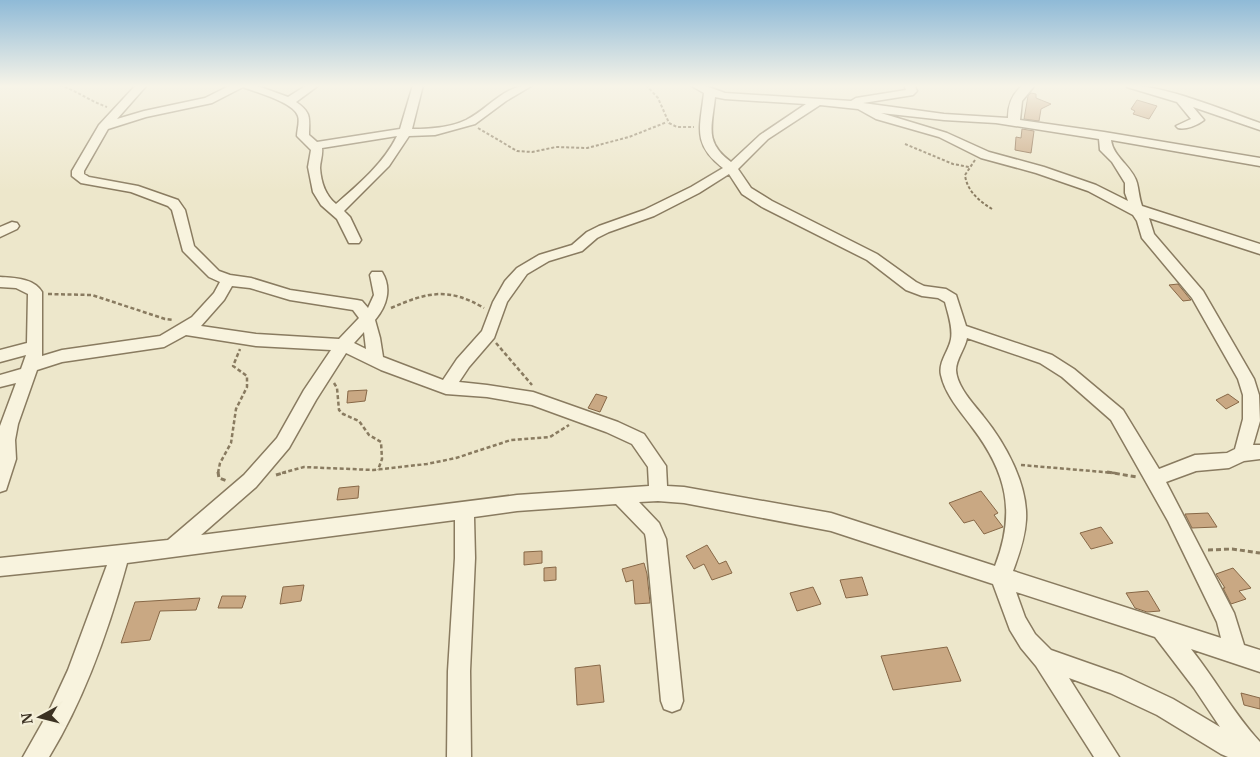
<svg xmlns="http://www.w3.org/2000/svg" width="1260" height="757" font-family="Merriweather,serif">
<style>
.building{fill:#c9a883;stroke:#876847}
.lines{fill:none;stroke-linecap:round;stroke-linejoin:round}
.minor-casing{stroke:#897b60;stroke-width:3}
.path-far2{stroke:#897b60;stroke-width:2;stroke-dasharray:3 2;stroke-linecap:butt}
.path-far1{stroke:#897b60;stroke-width:2.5;stroke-dasharray:4 2.5;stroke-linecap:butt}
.path{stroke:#897b60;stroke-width:3;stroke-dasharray:5 3;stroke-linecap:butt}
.minor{fill:#f8f3de;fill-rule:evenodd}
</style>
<rect width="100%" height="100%" fill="#ede7cb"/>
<!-- building -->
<g class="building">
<path d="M1031,93L1036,94V98L1051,104L1041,109L1039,121L1024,119L1028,96Z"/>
<path d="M1137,100L1157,106L1149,119L1133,114L1135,111L1131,109Z"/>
<path d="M1022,129L1034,131L1031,153L1015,150L1016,137L1021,138Z"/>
<path d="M1178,284L1190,299L1191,300L1183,301L1169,285Z"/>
<path d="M367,390L365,401L347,403L348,391Z"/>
<path d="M596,394L607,397L600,412L588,408Z"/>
<path d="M1228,394L1239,402L1226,409L1216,400Z"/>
<path d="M359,486L358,498L337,500L339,488Z"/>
<path d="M981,491L998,513L994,515L1003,527L984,534L974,520L964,523L949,503Z"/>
<path d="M1208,513L1217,527L1192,528L1185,514Z"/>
<path d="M1101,527L1113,543L1091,549L1080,533Z"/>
<path d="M707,545L719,564L726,561L732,573L712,580L704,564L694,569L686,556Z"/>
<path d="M542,551V563L524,565V552Z"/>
<path d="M644,563L647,574L650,603L635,604L633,580L626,582L622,569Z"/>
<path d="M556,567V580L544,581V568Z"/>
<path d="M1233,568L1251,588L1239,591L1246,599L1231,604L1223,588H1225L1216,574Z"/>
<path d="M862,577L868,595L846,598L840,580Z"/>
<path d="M304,585L301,601L280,604L283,587Z"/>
<path d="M813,587L821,604L797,611L790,593Z"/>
<path d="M1148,591L1160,611L1147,612L1135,608L1126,593Z"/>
<path d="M222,596H246L242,608H218Z"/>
<path d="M200,598L196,610L160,611L150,640L121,643L135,602Z"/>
<path d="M947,647L961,681L893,690L881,656Z"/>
<path d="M600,665L604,702L577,705L575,668Z"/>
<path d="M1241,693L1260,698V709L1244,705Z"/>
</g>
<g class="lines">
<!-- minor casing -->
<g class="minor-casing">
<g id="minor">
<path d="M136,85H147L117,119L144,111L205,98L231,85H255L288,97L307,85H319L296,102C312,113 309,118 309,135L317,142L400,129L413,85H423L412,129C430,129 449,128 466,120C490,108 503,85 533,85L506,101L475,124L435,135L409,136L389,166L344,211L350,217L361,240L359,243H349L337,219L321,205L313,192L308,167L311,150L297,136C297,130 300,122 298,116C294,102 255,92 243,87L212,103L146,117L108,129L84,171V174L89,177L138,186L178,200L185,210L194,246L219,271L230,275L251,278L290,290L357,300L362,301L368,308L374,295L370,275L372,272H382C392,288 387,306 375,320L380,338L383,357L443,380L457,359L482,331L493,302L505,281L517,268L539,255L572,245L587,232L599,226L644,210L691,187L723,168C692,144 700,128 704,93L690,85H703L725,93L851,101L856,98L906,90L904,85H914L917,91L913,95L863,103L944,114L1008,118C1008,104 1012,94 1023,85H1035L1022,101L1020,120L1104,132L1260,158V166L1111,140C1113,157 1133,167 1137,183C1139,191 1139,197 1142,206L1260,244V254L1149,218L1154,234L1203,291L1254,379L1259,395L1260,421L1253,445H1260V459L1244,461L1229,468L1196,471L1166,482L1234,613L1244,645L1260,650V672L1191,649C1215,679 1234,714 1260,742V757H1228L1221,754L1157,715L1110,693L1069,678L1119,757H1094L1036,666L1021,648L1010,630L993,584L831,531L684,503L658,501L639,502L659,523L666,539L683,701L680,709L672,712L664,709L661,701L646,539L645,534L616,504L517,511L474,517L475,558L470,671L471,757H447L448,671L455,558V520L127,563C109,629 85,698 49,757H23L49,711L68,670L107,565L0,576V558L168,540L244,475L277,438L304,390L331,350L256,346L186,335L164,347L62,362L37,370L18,424L15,440L16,459L6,490L0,492V426L16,383L0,387V375L21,369L26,355L0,362V350L27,343L28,294L16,288L0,287V277C14,278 34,278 42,292V356L62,350L160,336L192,317L214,293L220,282L209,277L183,251L172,210L168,206L131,192L81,183L72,176V171L99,125ZM715,97L725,99L806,104L760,135L731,162C704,142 712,127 715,97ZM820,105L858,109L876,119L939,137L981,158L1036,173L1088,191L1133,215L1137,221L1142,238L1192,298L1238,379L1243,395V419L1235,449L1227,453L1195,455L1159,469L1123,410L1074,369L1052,355L966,326L956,295L946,289L924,286L916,282L877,254L772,201L751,188L738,169L768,139ZM881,113L944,120L996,123L1099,139L1100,150L1112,162L1125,183V193L1128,201L1096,185L1044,167L989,152L947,133ZM397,136C383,164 359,184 336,204C325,195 321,182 320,168C320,162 323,155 322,148ZM729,174L742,194L762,207L867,260L906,290L922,296L938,298L945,302C948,314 953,327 951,339C949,351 938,362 941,375C945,394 960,411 972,427C1007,473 1016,512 995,566L831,513L684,487L667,486L666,466L644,434L618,422L533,392L487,385L459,382L469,367L494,338L507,302L527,274L549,261L582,251L597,238L609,232L654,216L699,193ZM232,286L250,288L290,300L353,310L359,318L339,339L256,334L201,326L224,300ZM364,332L366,349L354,343ZM967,338L1040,363L1062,377L1111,420L1168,521L1217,622L1221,638L1013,571C1019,555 1025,538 1026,520C1028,484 1005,443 983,416C973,403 957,387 956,370C956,359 965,349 967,338ZM346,353L381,370L446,394L487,397L532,405L606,432L632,444L648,467L649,486L517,495L201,535L256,487L289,448L316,400ZM1016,592L1155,637L1194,688L1220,727L1173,699L1122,675L1051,650L1035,634L1025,617Z"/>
<path d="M1126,85C1164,85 1223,110 1260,123V130L1193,107L1204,120C1198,125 1186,130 1178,128L1176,126L1191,119L1177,102L1127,87Z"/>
<path d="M12,222L17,223L19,226L17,229L0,237V227Z"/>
</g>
</g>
<!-- path-far2 -->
<g class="path-far2">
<path d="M60,85C77,91 90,101 107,107"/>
<path d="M646,85L658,98L669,123L677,127H694"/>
<path d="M478,128L517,151L532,152L556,147L587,148L629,137L667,122"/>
<path d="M905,144L953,164L969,167"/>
<path d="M975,160L965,175C967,191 979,201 992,209"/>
</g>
<!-- path-far1 -->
<g class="path-far1">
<path d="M48,294L92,295L165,319L174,320"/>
<path d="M391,308C428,292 448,287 484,308"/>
<path d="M496,343L532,385"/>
<path d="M334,383L337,388L339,410L343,414L359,421L369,435L381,442L382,459L378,470"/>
<path d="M1021,465L1115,473"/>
<path d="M218,473L220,463L231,443L236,409L247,387V376L233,366L240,349"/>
<path d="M282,473L304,467L373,470L427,464L456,458L511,440L550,437L569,425"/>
</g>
<!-- path -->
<g class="path">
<path d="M218,472L219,478L227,481"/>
<path d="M1107,472L1137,477"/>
<path d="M276,475L286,472"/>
<path d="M1208,550L1232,549L1260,553"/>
</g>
<!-- minor -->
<use href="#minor" class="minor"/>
</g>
<!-- sky -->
<linearGradient id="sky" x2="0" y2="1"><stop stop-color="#8fbad7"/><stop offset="0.45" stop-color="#f7f4e8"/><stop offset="1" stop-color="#f7f4e8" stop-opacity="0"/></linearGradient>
<rect width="1260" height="191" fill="url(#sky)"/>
<!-- north arrow -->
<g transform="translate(40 717) rotate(263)" stroke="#f5f0da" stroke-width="4" paint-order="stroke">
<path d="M0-4L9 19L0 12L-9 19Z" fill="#3b3122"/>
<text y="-8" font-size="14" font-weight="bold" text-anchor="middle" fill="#3b3122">N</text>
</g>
</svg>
